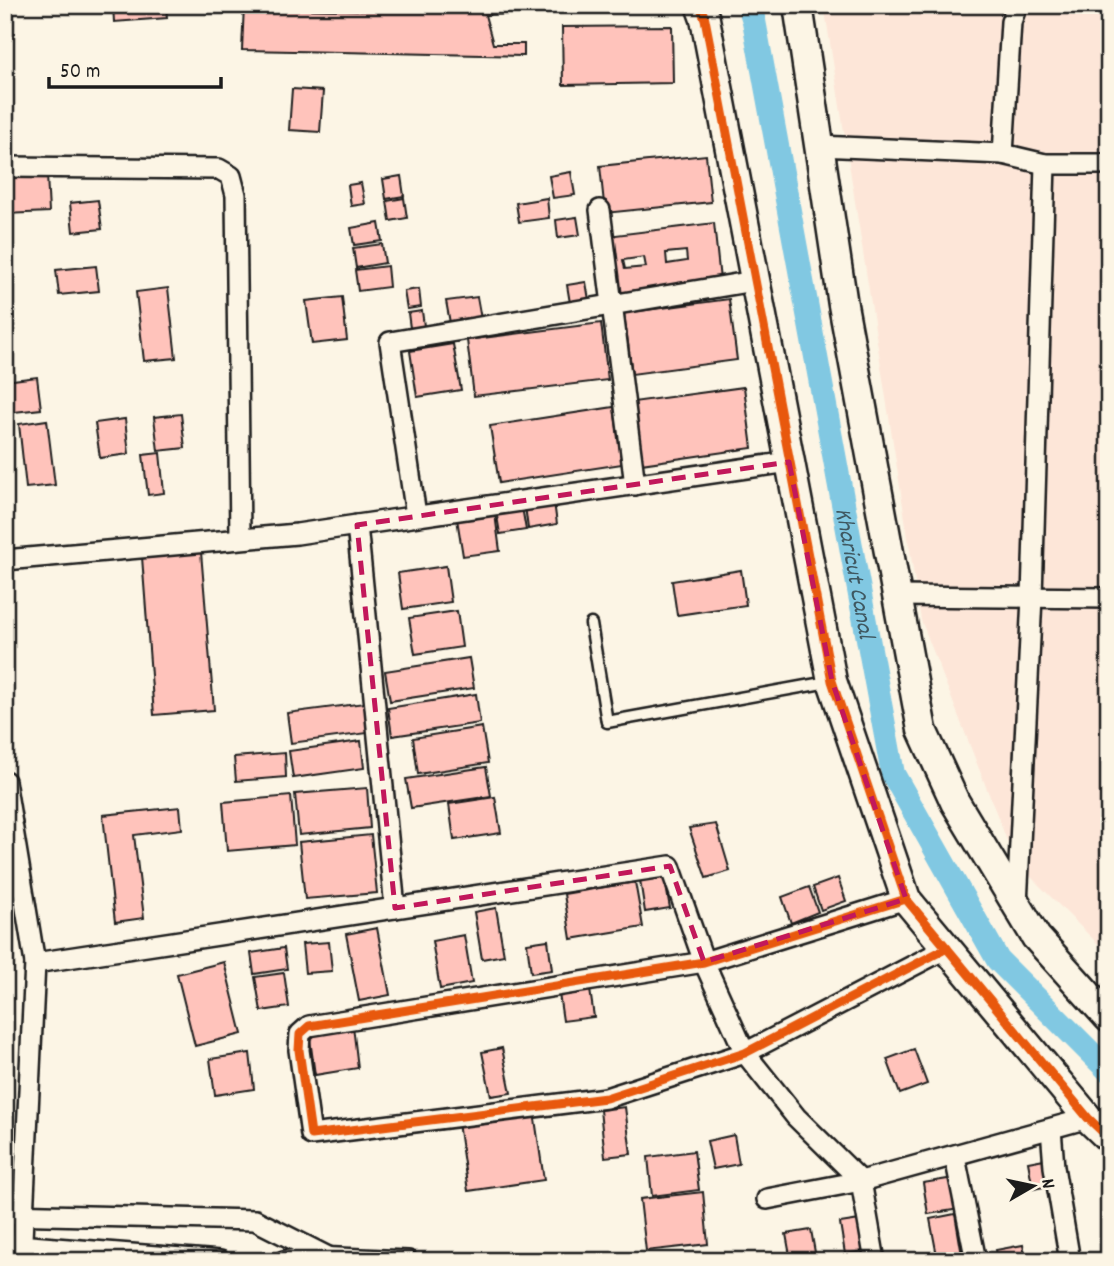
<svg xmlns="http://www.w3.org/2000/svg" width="1114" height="1266" font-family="Dekko,sans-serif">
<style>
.built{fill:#fde6d8}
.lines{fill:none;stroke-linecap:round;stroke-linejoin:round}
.canal{stroke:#81c8e2;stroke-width:24}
.building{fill:#ffc3bb;stroke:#1c1c1c;stroke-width:2;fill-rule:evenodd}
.lane-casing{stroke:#1c1c1c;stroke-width:15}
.street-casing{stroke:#1c1c1c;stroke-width:24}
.secondary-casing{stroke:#1c1c1c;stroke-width:33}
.lane{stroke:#fcf5e5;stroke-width:10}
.street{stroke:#fcf5e5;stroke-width:19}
.secondary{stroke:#fcf5e5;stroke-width:28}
.cycleway-casing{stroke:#fcf5e5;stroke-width:13}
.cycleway{stroke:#e8590c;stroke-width:9}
.marked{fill:none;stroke:#c2185b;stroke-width:5;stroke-dasharray:14 9;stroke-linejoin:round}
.labels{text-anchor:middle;stroke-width:7;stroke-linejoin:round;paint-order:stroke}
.water-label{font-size:24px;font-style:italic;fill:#3f5861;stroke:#fcf5e5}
</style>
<rect width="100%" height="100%" fill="#fcf5e5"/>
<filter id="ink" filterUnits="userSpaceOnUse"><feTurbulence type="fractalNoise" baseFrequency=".0143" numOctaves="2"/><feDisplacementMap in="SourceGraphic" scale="14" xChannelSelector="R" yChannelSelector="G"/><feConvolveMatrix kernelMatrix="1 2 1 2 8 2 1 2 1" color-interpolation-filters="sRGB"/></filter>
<g filter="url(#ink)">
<!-- built -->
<path class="built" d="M824,5H1109V955L1015,861L921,620Z"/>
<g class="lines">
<!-- canal -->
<path class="canal" id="s1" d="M749,5L754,21L893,774L998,960L1109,1071"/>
</g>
<!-- building -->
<g class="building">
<path d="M113,5H166L167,18L114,22Z"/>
<path d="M244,5H291V9L457,12V5H510L511,14L485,15L493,44H524V56L242,50Z"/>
<path d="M672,26L673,83L563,85L562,27Z"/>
<path d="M292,89L323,91L320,132L289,130Z"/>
<path d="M706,155L711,202L605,213L600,166Z"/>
<path d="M571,172L575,195L553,198L549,176Z"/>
<path d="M47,175L49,212L5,214V177Z"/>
<path d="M401,176L404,196L386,199L383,179Z"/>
<path d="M361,183L365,204L351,206L348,185Z"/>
<path d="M404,198L407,218L390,221L387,201Z"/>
<path d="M547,198L549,218L519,222L516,203Z"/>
<path d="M98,200L102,229L73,232L70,203Z"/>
<path d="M577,217L580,235L558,238L556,220Z"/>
<path d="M379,223L382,241L354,245L351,228Z"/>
<path d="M714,223L720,280L615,294L607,236ZM686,251L687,261L667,264L666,253ZM644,257L646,267L625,269L623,260Z"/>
<path d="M382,244L385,263L356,268L353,248Z"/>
<path d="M96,266L99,291L59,295L56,270Z"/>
<path d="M387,266L389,287L358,291L355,270Z"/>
<path d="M586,282L589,300L570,303L567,285Z"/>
<path d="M168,288L176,358L144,361L136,292Z"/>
<path d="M419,289L421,307L407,309L404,291Z"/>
<path d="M342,297L347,340L312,344L306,301Z"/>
<path d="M477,297L481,319L450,323L446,301Z"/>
<path d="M729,299L737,360L632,374L624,313Z"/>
<path d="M422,311L424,326L410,328L408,313Z"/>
<path d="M601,323L608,380L474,396L467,340Z"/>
<path d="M453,344L461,390L417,397L410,351Z"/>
<path d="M37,377L41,409L5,413V381Z"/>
<path d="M744,387L752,448L641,464L633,402Z"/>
<path d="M614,407L622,464L499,483L490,426Z"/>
<path d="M181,414L185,448L158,451L154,417Z"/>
<path d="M125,419L129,454L100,458L95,423Z"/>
<path d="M47,420L55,485L26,488L19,424Z"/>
<path d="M160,453L164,493L148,495L143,455Z"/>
<path d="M554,502L557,524L528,529L525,506Z"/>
<path d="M522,507L526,530L500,534L496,510Z"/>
<path d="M495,514L500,551L463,556L457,519Z"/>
<path d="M201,552L214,710L154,715L142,557Z"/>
<path d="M446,566L451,602L403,609L398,573Z"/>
<path d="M741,570L746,605L677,615L672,581Z"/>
<path d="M457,611L462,647L415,654L409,618Z"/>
<path d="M469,658L474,688L390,701L385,671Z"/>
<path d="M476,694L480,723L392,736L388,708Z"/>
<path d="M364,703L368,733L291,743L287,713Z"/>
<path d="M482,727L488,763L418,774L413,738Z"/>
<path d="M361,741L364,768L293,778L289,751Z"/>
<path d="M285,753L286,777L236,781L234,757Z"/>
<path d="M486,767L491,796L411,808L406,779Z"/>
<path d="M367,788L370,828L299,835L295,794Z"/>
<path d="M291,796L295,845L227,851L223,802Z"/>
<path d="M495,797L501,833L454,840L449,804Z"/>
<path d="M180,807L182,829L134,835L144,918L115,922L103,815Z"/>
<path d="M716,824L730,871L706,878L689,828Z"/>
<path d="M371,835L377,893L305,899L299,842Z"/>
<path d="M664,875L670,908L645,912L640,880Z"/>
<path d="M838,878L846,901L821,910L813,887Z"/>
<path d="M635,882L643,927L571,939L564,894Z"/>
<path d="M809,887L818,912L791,923L782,897Z"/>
<path d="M496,908L504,955L482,959L474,912Z"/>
<path d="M377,928L390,995L359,1001L346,934Z"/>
<path d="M464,935L472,983L440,989L432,941Z"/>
<path d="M548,940L552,970L531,973L527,943Z"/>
<path d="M329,942L332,971L305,973L302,944Z"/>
<path d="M284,948L287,969L254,974L251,953Z"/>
<path d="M224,962L242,1034L195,1046L177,974Z"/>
<path d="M284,973L289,1007L261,1011L255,977Z"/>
<path d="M589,983L594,1017L563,1021L558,987Z"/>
<path d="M353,1026L358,1068L315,1075L309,1032Z"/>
<path d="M502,1048L511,1093L491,1096L482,1052Z"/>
<path d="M914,1049L927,1084L900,1094L887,1059Z"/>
<path d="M250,1053L254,1089L215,1095L210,1059Z"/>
<path d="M625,1107L631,1154L605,1157L600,1110Z"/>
<path d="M534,1112L544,1180L468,1191L458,1123Z"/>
<path d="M734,1135L739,1164L713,1169L707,1141Z"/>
<path d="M694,1151L699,1190L652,1196L648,1157Z"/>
<path d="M1044,1159L1049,1186L1033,1189L1028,1162Z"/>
<path d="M954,1178L960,1209L928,1214L923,1183Z"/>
<path d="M703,1192L708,1244L646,1251L640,1199Z"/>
<path d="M955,1214L963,1261H938L930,1219Z"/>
<path d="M860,1220L865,1251L845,1254L840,1223Z"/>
<path d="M811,1230L816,1258L791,1261L786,1234Z"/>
<path d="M1023,1245L1026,1261H998L996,1250Z"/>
</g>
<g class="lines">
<!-- lane casing -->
<g class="lane-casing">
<path id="lane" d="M591,624L607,722L828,682"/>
</g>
<!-- street casing -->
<g class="street-casing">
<g id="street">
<path d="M1017,5L1011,22L1003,154L1045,164H1109"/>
<path d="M819,146L1003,154"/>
<path d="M5,167L219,169L231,176L236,195L240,538"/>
<path d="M600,210L635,485"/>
<path d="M416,515L390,342L754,281"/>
<path d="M357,525L789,462"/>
<path d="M5,560L297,534L357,525L395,908"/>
<path d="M897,596L1109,598"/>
<path d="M5,781L35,963L21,1261"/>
<path d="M906,899L704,962L309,1026L300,1034L299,1050L311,1135L606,1098L745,1053L947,948"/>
<path d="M1017,905L1032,597L1045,164"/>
<path d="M35,963L670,866L704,962L745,1053L796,1117L861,1181L875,1261"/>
<path d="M1051,1129L1054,1167L1070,1261"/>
<path d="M955,1157L976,1261"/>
<path d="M767,1199L861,1181L1088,1118"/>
<path d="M5,1214L255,1220L330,1258"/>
<path d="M5,1244L220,1261"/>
<path d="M284,1261L316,1257L408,1261"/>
</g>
</g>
<!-- secondary casing -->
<g class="secondary-casing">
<g id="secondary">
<path d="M700,5L705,19L832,681L906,899L1088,1118L1109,1138"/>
<path d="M798,5L843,305L922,730L955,802L1036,937L1109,1018"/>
</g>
</g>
<!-- lane -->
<use href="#lane" class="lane"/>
<!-- street -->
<use href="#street" class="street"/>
<!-- secondary -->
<use href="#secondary" class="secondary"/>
<!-- cycleway casing -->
<g class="cycleway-casing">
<g id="cycleway">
<path d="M700,5L705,19L832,681L906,899L1088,1118L1109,1138"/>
<path d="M906,899L704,962L309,1026L300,1034L299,1050L311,1135L606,1098L745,1053L947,948"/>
</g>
</g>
<!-- cycleway -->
<use href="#cycleway" class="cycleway"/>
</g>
</g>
<!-- marked area -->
<path class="marked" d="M789,462L832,681L906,899L704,962L670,866L395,908L357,525Z"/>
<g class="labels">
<!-- water labels -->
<g class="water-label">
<text dy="8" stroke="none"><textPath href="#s1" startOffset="578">Kharicut Canal</textPath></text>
</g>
</g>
<!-- margin -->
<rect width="1114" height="1266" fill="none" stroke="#fcf5e5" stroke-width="28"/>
<rect x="14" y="14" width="1086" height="1238" fill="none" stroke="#1c1c1c" stroke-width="2.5" filter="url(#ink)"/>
<!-- north arrow -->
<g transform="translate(1033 1186) rotate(81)" stroke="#fcf5e5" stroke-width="5" paint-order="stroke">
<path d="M0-5L12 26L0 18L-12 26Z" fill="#1c1c1c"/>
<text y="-10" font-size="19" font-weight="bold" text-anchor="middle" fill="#1c1c1c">N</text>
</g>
<!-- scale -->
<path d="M49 77v10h172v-10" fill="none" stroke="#1c1c1c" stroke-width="3.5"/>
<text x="60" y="77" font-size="21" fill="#1c1c1c" stroke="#fcf5e5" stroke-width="5" paint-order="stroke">50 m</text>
</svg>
